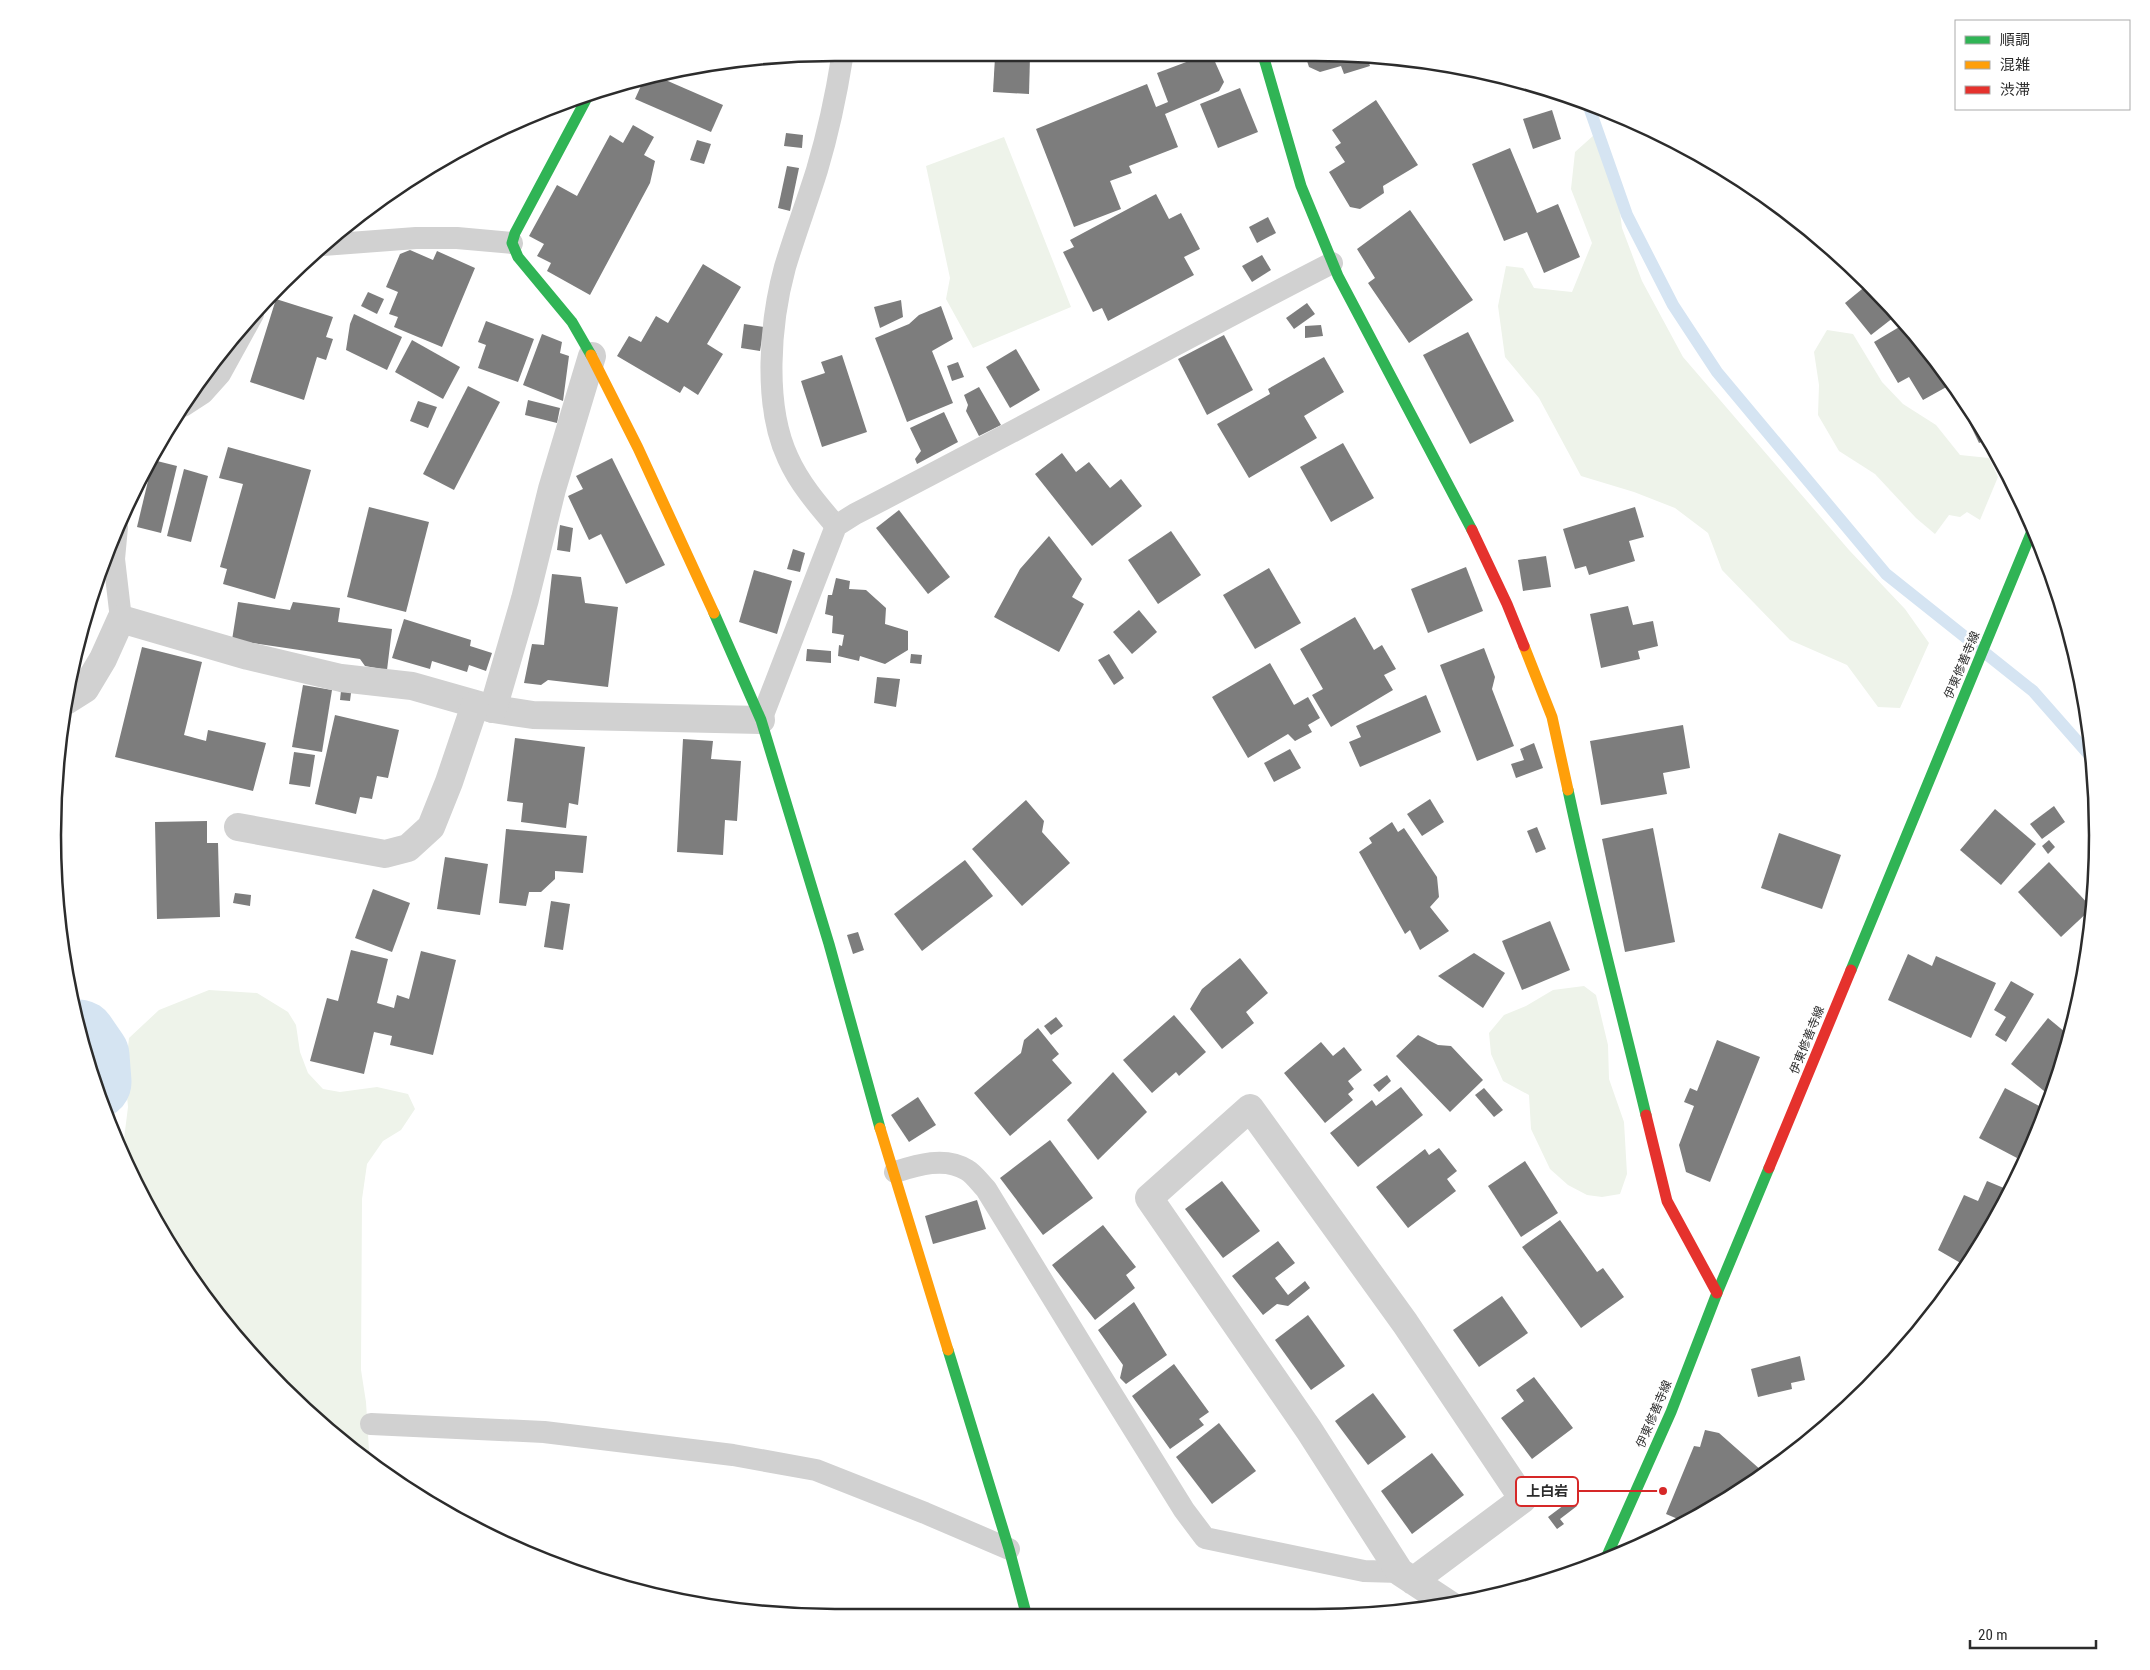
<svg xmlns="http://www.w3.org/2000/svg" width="2150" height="1670" font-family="'Roboto Condensed','Noto Sans JP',sans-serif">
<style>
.green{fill:#eef3ea}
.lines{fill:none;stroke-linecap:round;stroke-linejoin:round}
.stream{stroke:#d5e4f2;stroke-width:12}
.river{stroke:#d5e4f2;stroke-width:75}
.building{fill:#7d7d7d}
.lane{stroke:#d1d1d1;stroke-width:22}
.street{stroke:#d1d1d1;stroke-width:28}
.fast{stroke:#30b455;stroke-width:11}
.slow{stroke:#ff9f0a;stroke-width:11}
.jam{stroke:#e5322d;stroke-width:11}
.labels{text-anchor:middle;stroke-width:5;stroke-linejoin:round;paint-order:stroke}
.street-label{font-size:12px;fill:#2c2c2c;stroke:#fff}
.rim{fill:none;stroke:#2c2c2c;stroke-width:2.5}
.leader{fill:none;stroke:#d62828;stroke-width:2}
.callout-dot{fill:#d62828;stroke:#fff;stroke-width:2}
.callout{fill:#fff;stroke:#d62828;stroke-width:2}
.callout-label{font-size:14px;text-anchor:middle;font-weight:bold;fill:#2c2c2c}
</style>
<rect width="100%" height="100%" fill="#fff"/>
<!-- green -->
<g class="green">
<path d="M1594,135L1615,175L1622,228L1642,281L1683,357L1849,550L1905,609L1929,643L1900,708L1878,707L1847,665L1790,640L1722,570L1708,533L1675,508L1634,492L1581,476L1539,398L1505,357L1498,306L1506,266L1523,268L1534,288L1572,292L1592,243L1571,189L1575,152Z"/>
<path d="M1004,137L1071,307L973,348L946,299L950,278L926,166Z"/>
<path d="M1827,330L1853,334L1882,382L1903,404L1936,425L1960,455L1989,458L1998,477L1980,520L1967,512L1960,517L1949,515L1935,534L1916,518L1875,474L1839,451L1818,415L1819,385L1814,352Z"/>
<path d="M1584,986L1596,995L1608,1045L1609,1079L1624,1122L1627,1174L1620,1194L1602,1197L1587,1195L1568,1185L1550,1169L1531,1129L1529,1095L1503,1081L1491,1054L1489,1033L1504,1015L1526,1006L1553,990Z"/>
<path d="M209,990L257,993L288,1012L296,1025L300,1052L308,1073L323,1089L340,1092L377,1087L408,1094L415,1109L401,1130L383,1141L367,1164L362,1199L361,1370L366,1402L369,1450L374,1465L319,1423L247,1351L157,1226L122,1155L128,1107L125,1074L129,1038L159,1010Z"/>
</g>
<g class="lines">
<!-- stream -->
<path class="stream" d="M1588,104L1627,215L1673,305L1717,372L1886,574L2033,691L2092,758"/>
<!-- river -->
<path class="river" d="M79,1037L92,1056L94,1082"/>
</g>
<!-- building -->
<g class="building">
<path d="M1366,54L1370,66L1344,74L1341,66L1320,72L1309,67L1305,55Z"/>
<path d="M1205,55H1212L1224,82L1219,91L1165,114L1178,147L1129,166L1132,173L1110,181L1121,209L1074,227L1036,129L1147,84L1156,107L1168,102L1157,73Z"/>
<path d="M995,57H1030L1029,94L993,92Z"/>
<path d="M730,60L727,66L718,62Z"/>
<path d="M654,75L723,105L711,132L635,99L645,77Z"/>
<path d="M1240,88L1258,132L1218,148L1200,104Z"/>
<path d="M1376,100L1418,165L1383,186L1384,193L1360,209L1350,207L1329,172L1345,162L1335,147L1341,143L1332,130Z"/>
<path d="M1552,110L1561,139L1533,149L1523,119Z"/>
<path d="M633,125L654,137L644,155L655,161L650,183L590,295L547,271L551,263L537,256L544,244L529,236L557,185L577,196L610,135L623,143Z"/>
<path d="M786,133L803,135L802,148L784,146Z"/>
<path d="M697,140L711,144L704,164L690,160Z"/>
<path d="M1510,148L1537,213L1558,204L1580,257L1544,273L1527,232L1504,241L1472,164Z"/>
<path d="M787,166L799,168L790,211L778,208Z"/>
<path d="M1156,194L1169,219L1181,213L1200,249L1184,257L1194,275L1108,321L1102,308L1093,312L1063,252L1074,247L1070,240Z"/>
<path d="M1410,210L1473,300L1409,343L1368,283L1375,278L1357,249Z"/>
<path d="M1268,217L1276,233L1257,243L1249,227Z"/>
<path d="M410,250L433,260L437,251L475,268L442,347L394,327L398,317L389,314L398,292L386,287L400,254Z"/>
<path d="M1262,255L1271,270L1252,282L1242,266Z"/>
<path d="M703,264L741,287L707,344L723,354L698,395L684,386L680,393L617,356L629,336L641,342L656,316L668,323Z"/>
<path d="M1867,285L1898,314L1871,335L1845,303Z"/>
<path d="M368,292L384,299L377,314L361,306Z"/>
<path d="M276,299L333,317L326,337L333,339L326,360L317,357L304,400L250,382Z"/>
<path d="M901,300L903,317L880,328L874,307Z"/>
<path d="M1307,303L1315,314L1294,329L1286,318Z"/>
<path d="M941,306L953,339L932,351L953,403L907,422L875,338L909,324L919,315Z"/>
<path d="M354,314L402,337L387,370L346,350L350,324Z"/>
<path d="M486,321L534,339L518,382L478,368L486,345L478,342Z"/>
<path d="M1906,323L1950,385L1923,400L1909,377L1898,383L1874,342Z"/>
<path d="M744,324L764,327L760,351L741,348Z"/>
<path d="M1321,325L1323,336L1305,338V326Z"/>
<path d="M1468,332L1514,421L1470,444L1423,355Z"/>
<path d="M542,334L562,342L560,353L569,356L563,401L523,385Z"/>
<path d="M1224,335L1253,390L1207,415L1178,359Z"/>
<path d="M412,340L460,367L443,399L395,372Z"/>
<path d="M1016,349L1040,390L1010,408L986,367Z"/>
<path d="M842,355L867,432L822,447L801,381L825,373L821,362Z"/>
<path d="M1324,357L1344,392L1304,416L1317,438L1249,478L1217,424L1270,394L1268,389Z"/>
<path d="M958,362L964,377L952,381L947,366Z"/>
<path d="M468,386L500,402L454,490L423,474Z"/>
<path d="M979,387L1001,425L979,436L966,411L968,405L964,395Z"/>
<path d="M528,400L560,408L557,423L525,415Z"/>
<path d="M418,401L437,407L428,428L410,421Z"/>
<path d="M944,412L958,442L917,464L915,459L921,451L910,428Z"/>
<path d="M1970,412L1989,439L1979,443L1965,414Z"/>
<path d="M1343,443L1374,498L1331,522L1300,467Z"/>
<path d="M228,447L311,470L275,599L223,584L227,569L220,567L243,484L219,478Z"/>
<path d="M1062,453L1076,472L1089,462L1110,488L1121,479L1142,506L1092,546L1035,474Z"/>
<path d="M612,458L665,565L626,584L601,534L589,540L568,496L583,489L576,476Z"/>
<path d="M153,460L177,466L161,533L137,527Z"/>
<path d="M184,469L208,476L191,542L167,536Z"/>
<path d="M369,507L429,522L406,612L347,597Z"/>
<path d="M1635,507L1644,537L1629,541L1635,561L1589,575L1586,566L1575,569L1563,529Z"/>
<path d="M899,510L950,577L928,594L876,528Z"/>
<path d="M560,525L573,528L570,552L557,550Z"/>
<path d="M1171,531L1201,575L1158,604L1128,560Z"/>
<path d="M1049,536L1082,579L1072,597L1084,604L1059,652L994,617L1020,569Z"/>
<path d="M793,549L805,553L800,572L787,569Z"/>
<path d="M1546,556L1551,587L1523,591L1518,560Z"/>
<path d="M1466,567L1483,611L1428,633L1411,589Z"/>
<path d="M1269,568L1301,623L1255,649L1223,595Z"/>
<path d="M754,570L792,581L777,634L739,622Z"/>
<path d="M552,574L581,577L585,603L618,607L608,687L548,680L541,685L524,683L532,644L544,645Z"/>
<path d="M836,578L850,581L849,589L866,590L886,608L885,624L908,631V650L885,664L860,656L859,661L838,656L839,645L842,646L844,635L832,633L833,616L825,614L828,595H832Z"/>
<path d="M238,602L290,610L293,602L340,608L338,622L392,629L387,670L365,666L360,659L232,640Z"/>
<path d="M1628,606L1633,625L1653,621L1658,646L1638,651L1640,659L1601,668L1590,614Z"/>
<path d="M1139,610L1157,632L1132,654L1113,632Z"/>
<path d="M1355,617L1374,650L1382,645L1396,669L1384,675L1393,690L1331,727L1312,695L1323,689L1300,649Z"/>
<path d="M404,619L471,640L470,646L492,653L486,671L469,665L467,672L432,661L430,669L392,658Z"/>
<path d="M142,647L202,662L184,735L206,741L208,730L266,743L253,791L115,757Z"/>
<path d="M1484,648L1495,677L1492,689L1514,746L1477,761L1440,665Z"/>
<path d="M807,649L831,651V663L806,661Z"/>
<path d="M911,654L922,655L921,664L910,663Z"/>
<path d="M1109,654L1124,678L1114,685L1098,660Z"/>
<path d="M1270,663L1294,705L1308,697L1320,718L1308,725L1312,732L1295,741L1288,734L1248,758L1212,697Z"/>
<path d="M877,677L900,679L896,707L874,703Z"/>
<path d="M303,685L332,690L322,752L292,747Z"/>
<path d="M341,691L351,693L350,701L340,700Z"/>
<path d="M1426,695L1441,732L1360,767L1349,742L1361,737L1356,726Z"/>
<path d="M335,715L399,730L388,778L377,776L372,799L360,797L356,814L315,804Z"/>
<path d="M1683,725L1690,768L1663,773L1667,794L1601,805L1590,741Z"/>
<path d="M515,738L585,747L578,805L569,803L566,828L521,822L523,803L507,801Z"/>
<path d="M683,739L713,741L711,759L741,761L737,821L725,820L723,855L677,852Z"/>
<path d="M1534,743L1543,768L1516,778L1511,764L1524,760L1520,749Z"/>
<path d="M1290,749L1301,768L1274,782L1264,763Z"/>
<path d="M294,752L315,755L310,787L289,784Z"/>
<path d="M1430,799L1444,822L1422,836L1407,814Z"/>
<path d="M1026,800L1044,821L1042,832L1070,863L1022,906L972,849Z"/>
<path d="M2054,806L2065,822L2042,839L2030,824Z"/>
<path d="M1995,809L2036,844L2001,885L1960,850Z"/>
<path d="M207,821V843H218L220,917L157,919L155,822Z"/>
<path d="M1392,822L1398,832L1404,828L1437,877L1439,897L1430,907L1449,931L1420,950L1410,930L1405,934L1359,852L1372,843L1369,838Z"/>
<path d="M1537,827L1546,849L1536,853L1527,831Z"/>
<path d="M1653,828L1675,942L1625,952L1602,839Z"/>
<path d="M506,829L587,836L583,873L555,871V879L541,892H529L526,906L499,903Z"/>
<path d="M1779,833L1841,855L1822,909L1761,888Z"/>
<path d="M2049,840L2055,847L2048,854L2042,846Z"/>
<path d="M445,857L488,864L480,915L437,909Z"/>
<path d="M965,860L993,896L922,951L894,914Z"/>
<path d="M2049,862L2092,908L2061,937L2018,892Z"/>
<path d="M373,889L410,903L392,952L355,938Z"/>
<path d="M235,893L251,895L250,906L233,903Z"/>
<path d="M551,901L570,904L563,950L544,947Z"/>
<path d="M1550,921L1570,970L1522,990L1502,941Z"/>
<path d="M858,932L864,950L853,954L847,935Z"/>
<path d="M351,950L388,959L377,1003L394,1008L397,995L409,999L421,951L456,960L433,1055L390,1045L392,1036L374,1032L364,1074L310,1061L327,998L338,1001Z"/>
<path d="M1474,953L1505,973L1483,1008L1438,976Z"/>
<path d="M1908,954L1932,966L1936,956L1996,983L1971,1038L1888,1000Z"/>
<path d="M1240,958L1268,993L1246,1012L1254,1023L1222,1049L1190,1009L1202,989Z"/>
<path d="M2011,981L2034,994L2006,1042L1995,1035L2006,1017L1994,1010Z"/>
<path d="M1174,1015L1206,1052L1179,1076L1176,1072L1152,1093L1123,1060Z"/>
<path d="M1056,1017L1063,1026L1051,1035L1044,1026Z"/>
<path d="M2048,1018L2071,1037L2049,1095L2011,1064Z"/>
<path d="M1038,1028L1059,1054L1052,1060L1072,1083L1010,1136L974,1093L1021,1053L1024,1040Z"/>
<path d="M1418,1035L1438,1045L1451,1046L1483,1080L1450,1112L1396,1056Z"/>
<path d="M1717,1040L1760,1057L1710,1182L1686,1172L1679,1145L1694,1106L1684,1102L1690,1088L1697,1091Z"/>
<path d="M1321,1042L1333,1056L1344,1047L1362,1070L1348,1081L1354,1089L1348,1094L1353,1100L1325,1123L1284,1073Z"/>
<path d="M1113,1072L1147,1112L1098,1160L1067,1120Z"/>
<path d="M1387,1075L1391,1081L1379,1092L1373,1085Z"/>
<path d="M1401,1087L1423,1115L1358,1167L1330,1133L1372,1100L1376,1106Z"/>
<path d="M1484,1088L1503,1110L1494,1117L1475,1095Z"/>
<path d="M2005,1088L2043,1108L2017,1158L1979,1138Z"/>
<path d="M918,1097L936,1125L909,1142L891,1115Z"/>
<path d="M1050,1140L1093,1198L1043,1235L1000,1178Z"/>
<path d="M1439,1148L1457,1171L1447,1179L1456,1191L1408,1228L1376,1187L1425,1149L1429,1155Z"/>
<path d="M1525,1161L1558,1213L1521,1237L1488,1186Z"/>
<path d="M1222,1181L1260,1231L1223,1258L1185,1209Z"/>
<path d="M1987,1181L2011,1191L1964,1265L1938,1250L1964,1195L1978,1201Z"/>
<path d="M977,1200L986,1229L933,1244L925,1216Z"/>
<path d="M1560,1220L1597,1272L1603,1268L1624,1297L1581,1328L1522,1247Z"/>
<path d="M1103,1225L1136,1267L1126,1275L1135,1288L1095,1320L1052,1265Z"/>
<path d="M1278,1241L1295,1263L1275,1278L1288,1295L1305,1281L1310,1288L1288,1306L1277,1304L1263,1315L1232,1276Z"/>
<path d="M1502,1296L1528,1333L1479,1367L1453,1330Z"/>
<path d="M1134,1302L1167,1355L1126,1384L1120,1378L1123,1365L1098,1330Z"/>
<path d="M220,1313L228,1316L226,1323Z"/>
<path d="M1308,1315L1345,1366L1311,1390L1275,1340Z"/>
<path d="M1800,1356L1805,1380L1791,1383L1792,1389L1758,1397L1751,1369Z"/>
<path d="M1174,1364L1209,1412L1199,1419L1204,1425L1170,1449L1132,1396Z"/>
<path d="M1534,1377L1573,1428L1532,1459L1501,1418L1524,1401L1516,1390Z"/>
<path d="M1373,1393L1406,1437L1368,1465L1335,1421Z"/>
<path d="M1219,1423L1256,1471L1212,1504L1176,1457Z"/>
<path d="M1705,1430L1719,1433L1762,1471L1706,1513L1685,1522L1666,1514L1694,1446L1700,1447Z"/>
<path d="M1432,1453L1464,1495L1412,1534L1381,1491Z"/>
<path d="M1572,1499L1577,1506L1560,1519L1564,1524L1557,1529L1548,1517Z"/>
</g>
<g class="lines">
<!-- lane -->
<g class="lane">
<path d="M323,245L416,238H457L512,243"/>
<path d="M183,406L203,393L220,374L253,314"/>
<path d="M836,526C818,505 799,483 788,458C763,405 770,322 785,267C795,234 807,202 817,170C828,133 836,96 842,58"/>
<path d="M117,527L114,559L121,619"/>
<path d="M761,720L836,526L855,514C1015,432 1172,345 1332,263"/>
<path d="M895,1172C917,1165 945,1156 967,1170C974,1174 980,1183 986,1189L1105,1383L1184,1510L1205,1538L1364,1571L1400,1572"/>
<path d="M371,1424L544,1432L733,1455L816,1470L925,1513L1009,1549"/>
</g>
<!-- street -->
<g class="street">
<path d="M66,701L85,689L103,659L121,619L248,656L341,678L412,686L493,709L533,715L761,720"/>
<path d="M493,709L525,599L552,489L592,356"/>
<path d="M238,827L385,854L408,848L431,827L449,782L475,705"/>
<path d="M1413,1581L1523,1499L1405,1323L1250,1108L1149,1198L1309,1430L1400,1572L1450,1605"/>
</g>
<!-- fast -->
<g class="fast">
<path d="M1263,55L1301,186L1338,276L1472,530"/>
<path d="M589,94L515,233L512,243L518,257L572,322L591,355"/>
<path d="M714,613L761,720L829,944L880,1128"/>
<path d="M1568,790C1591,899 1620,1007 1646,1115"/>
<path d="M1851,970L2032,531"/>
<path d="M948,1350L1009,1549L1027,1617"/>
<path d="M1606,1558L1671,1412L1717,1293L1769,1168"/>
</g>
<!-- slow -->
<g class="slow">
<path d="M591,355L638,448L714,613"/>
<path d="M1524,646L1552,717L1568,790"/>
<path d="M880,1128L948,1350"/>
</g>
<!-- jam -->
<g class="jam">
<path d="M1472,530L1507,604L1524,646"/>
<path d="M1646,1115L1667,1201L1717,1293"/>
<path d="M1769,1168L1851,970"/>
</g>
</g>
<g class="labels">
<!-- street labels -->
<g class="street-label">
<text transform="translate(1962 665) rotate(-67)" y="4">伊東修善寺線</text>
<text transform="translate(1807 1040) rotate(-68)" y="4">伊東修善寺線</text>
<text transform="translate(1654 1414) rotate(-67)" y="4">伊東修善寺線</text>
</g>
</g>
<!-- crop -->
<path d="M0 0H2150V1670H0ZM835 61H1315A774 774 0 0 1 2089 835V835A774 774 0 0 1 1315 1609H835A774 774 0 0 1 61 835V835A774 774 0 0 1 835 61Z" fill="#fff" fill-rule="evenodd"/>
<path class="rim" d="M835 61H1315A774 774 0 0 1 2089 835V835A774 774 0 0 1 1315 1609H835A774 774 0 0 1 61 835V835A774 774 0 0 1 835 61Z"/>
<!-- callouts -->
<path class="leader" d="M1663 1491L1578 1491"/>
<circle class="callout-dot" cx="1663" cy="1491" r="5"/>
<rect class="callout" x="1516" y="1477" width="62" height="29" rx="5"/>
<g class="callout-label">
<text x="1547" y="1496">上白岩</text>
</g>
<!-- legend -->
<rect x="1955" y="20" width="175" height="90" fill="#ffffff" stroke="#ababab"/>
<rect x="1965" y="36" width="25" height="8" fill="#30b455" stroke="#ababab"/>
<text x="2000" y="45" font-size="15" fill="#2c2c2c">順調</text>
<rect x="1965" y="61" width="25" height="8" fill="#ff9f0a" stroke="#ababab"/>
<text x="2000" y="70" font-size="15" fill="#2c2c2c">混雑</text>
<rect x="1965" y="86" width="25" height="8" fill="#e5322d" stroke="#ababab"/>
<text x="2000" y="95" font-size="15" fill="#2c2c2c">渋滞</text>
<!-- scale -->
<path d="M1970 1640v8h126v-8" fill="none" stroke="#2c2c2c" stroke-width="2.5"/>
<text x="1978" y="1640" font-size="15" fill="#2c2c2c" stroke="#ffffff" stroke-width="4" paint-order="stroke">20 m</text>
</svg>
